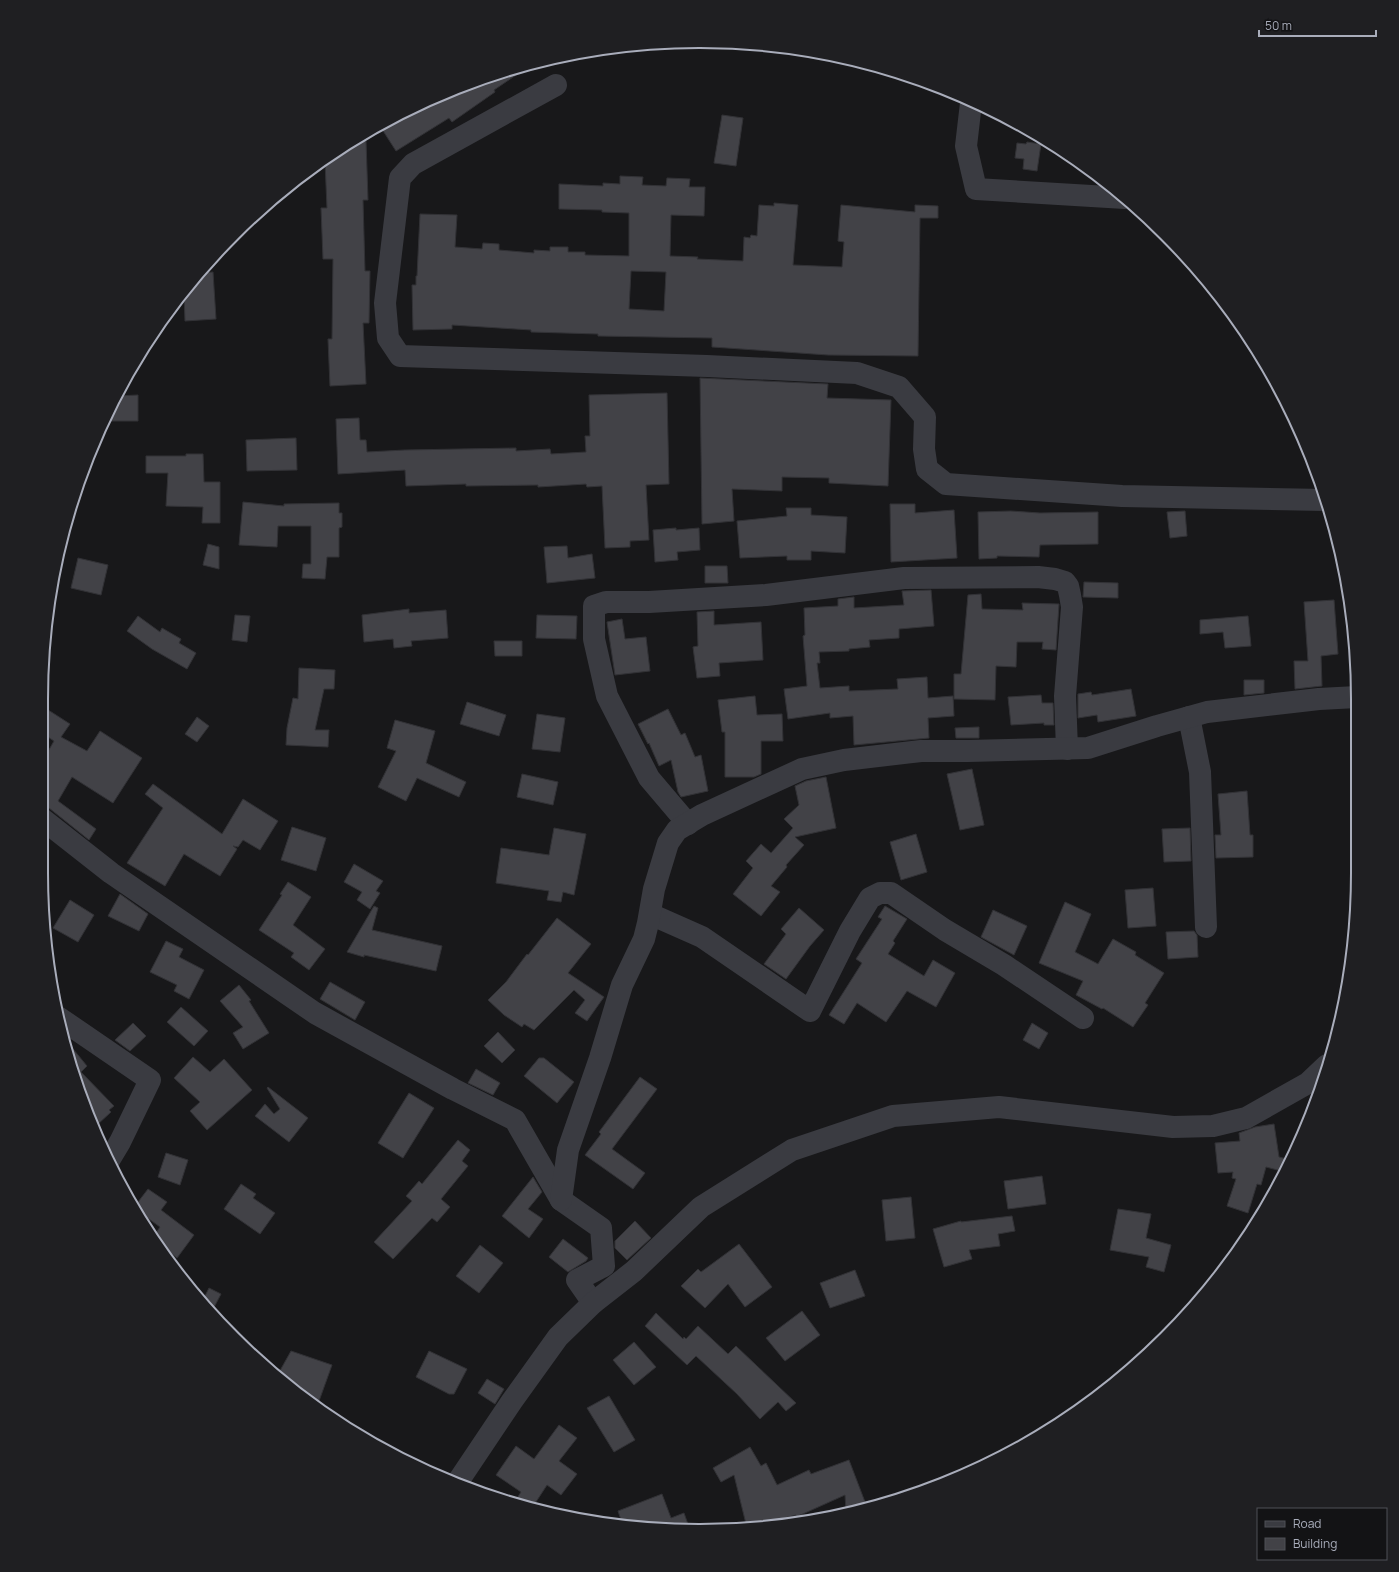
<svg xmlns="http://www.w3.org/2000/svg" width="1399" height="1572" font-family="Manrope,sans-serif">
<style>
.building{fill:#424247;stroke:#323236;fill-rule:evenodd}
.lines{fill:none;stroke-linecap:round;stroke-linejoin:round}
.minor{stroke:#3a3b41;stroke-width:22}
.rim{fill:none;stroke:#a9adbb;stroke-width:2}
</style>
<rect width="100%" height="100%" fill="#18181a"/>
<!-- building -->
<g class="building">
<path d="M520,67L522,71L494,90L495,92L452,122L449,118L396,151L380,126L408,109Z"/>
<path d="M722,115L743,118L736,166L714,163Z"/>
<path d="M356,141H366L368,200H363L365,271H370L369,323H363L366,384L330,386L328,339H332L333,259H323L321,208H327L325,161Z"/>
<path d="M1027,142L1041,144L1037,171L1023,169L1024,159L1015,158L1017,143L1026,144Z"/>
<path d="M620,176L643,177L642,185L666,186L667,178L690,179L689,187H705L704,216L671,215L670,256L698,257L697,259L743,261L744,237L750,238L751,235L757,236L759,205L774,206V203L798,205L793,265L842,267L844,242L838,241L841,205L915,212V205L938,206V218H920L918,356L828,355L712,347V338L598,336V334L531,332V330L452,325V329L413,330L412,285H416V276H417L420,214L457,215L455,247L482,249L483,243L499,244V250L534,253V250L550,251V247H568V252H585V255L629,256V213L602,212V210L559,209V184L603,186V183L620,184ZM631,271L666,272L664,311L629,309Z"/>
<path d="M213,272L216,319L185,321L184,294L199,273Z"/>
<path d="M700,378L828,384L827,398L891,400L888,486L829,483V478L782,477V491L732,489L734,521L702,524Z"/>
<path d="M667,393L669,484L646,485L649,540L630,541V547L605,548L602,486L587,487L586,484L538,487V485L466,486V484L406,486L405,470L338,474L336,419L359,418L360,440H366L367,452L405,450L516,448V451L550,449L551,454L586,452L585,436H590L589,395Z"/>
<path d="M138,395V421H109V411L117,396Z"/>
<path d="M296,438L297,470L247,471L246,440Z"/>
<path d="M186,454H203L204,482H220V523H202L203,507L166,506L168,473H146V456H186Z"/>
<path d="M243,502L284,506V504L339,503V513H342V527L339,528V557H327L325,579L302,578L303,564H311V526H278L277,547L239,545Z"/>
<path d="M890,504H915V513L954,510L957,558L891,562Z"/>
<path d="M786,508H811V515L847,517L845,553L811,551V560H787V556L740,558L737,521L787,516Z"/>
<path d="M1011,511L1040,513L1098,512V544L1040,545L1039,557L997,556V558L979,559L978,512Z"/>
<path d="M1185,511L1187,536L1170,538L1167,512Z"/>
<path d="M676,528V530L699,528L700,550L677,552L678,560L655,562L653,530Z"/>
<path d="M208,544L219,547V569L203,565Z"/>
<path d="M567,546L568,558L592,554L595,578L547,583L544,547Z"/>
<path d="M78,558L108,565L101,595L71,588Z"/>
<path d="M705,566H727L728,583H705Z"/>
<path d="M1084,582L1118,583V598L1083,597Z"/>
<path d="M931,590L934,626L899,629V638L869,640L870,647L849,649V651L819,652L820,663H817L820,688L849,686V691L898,689L897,679L927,677L928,698L953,696L954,716L928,718L929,738L854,745L853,716L830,718V713L788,719L784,689L807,686L803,636L805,635L804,608L838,606V599L854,597V608L904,605L902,591Z"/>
<path d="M981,594L982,609L1023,610L1022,603L1059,604L1056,650L1042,649L1043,642H1017L1016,667L996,666L995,700L954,699V674H961L968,595Z"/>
<path d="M1334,600L1338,654L1321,656L1322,686L1295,689L1294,661H1308L1304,602Z"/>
<path d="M409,609V613L446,610L448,638L411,641L412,646L394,648L393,639L364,642L362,615Z"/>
<path d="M714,611V625L761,622L763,660L719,663L720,676L697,678L693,647L698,646L697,612Z"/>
<path d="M235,615L250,616L247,642L232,640Z"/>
<path d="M537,615L577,616L576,639L536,638Z"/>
<path d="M138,616L160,632L162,628L181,639L179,643L196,653L187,669L152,649L127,631Z"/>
<path d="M1248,616L1251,646L1225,648L1223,632L1200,634V620Z"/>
<path d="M622,619L625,639L646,637L650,671L615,675L607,622Z"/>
<path d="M494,641H522V656H495Z"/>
<path d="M299,668L335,670L334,689H324L315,730H329L328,747L286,745L287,728L293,698L298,699Z"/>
<path d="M1244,680H1264V693L1244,695Z"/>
<path d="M1131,689L1136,716L1098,722L1097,715L1078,718V694L1091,692L1092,695Z"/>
<path d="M1041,695L1042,703H1053L1054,725H1044V723L1011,725L1008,697Z"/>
<path d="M755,696L757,715L782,714L783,741H761V774L754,777H725V732H722L718,700Z"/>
<path d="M467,702L506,715L499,736L460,724Z"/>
<path d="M42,706L70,724L61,737L87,751L100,731L142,758L113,803L72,777L58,801L96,829L89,840L49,808L41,806L42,762L54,741L42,733Z"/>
<path d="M668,709L681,735L685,733L695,757L701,755L708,791L681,797L678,792L671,760L659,766L649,743L648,744L638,724Z"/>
<path d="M537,714L565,718L560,752L532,749Z"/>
<path d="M197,717L209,726L197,742L185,734Z"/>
<path d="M395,720L435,731L426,763L466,782L459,797L417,778L406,801L378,787L396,751L387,748Z"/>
<path d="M979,727V738H956L955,728Z"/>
<path d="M972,769L984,825L960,830L947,774Z"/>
<path d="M522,774L558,782L553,805L517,797Z"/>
<path d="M826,777L836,828L795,837L804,845L786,865L787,867L771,886L780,892L761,916L733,894L753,868L746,861L761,844L771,853L793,828L784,819L799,805L795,786L806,781Z"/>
<path d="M153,784L222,834L243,799L278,821L260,850L243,840L238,847L233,846L237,849L220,876L184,854L165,886L127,863L163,808L145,794Z"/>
<path d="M1247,791L1250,835H1253V857L1216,858L1215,835H1221L1218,794Z"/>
<path d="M292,827L326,838L316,871L281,860Z"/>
<path d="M554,828L586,834L574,895L563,892L561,902L547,900L549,891L496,883L501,848L549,855Z"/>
<path d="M1190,828L1191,861L1164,862L1162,829Z"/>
<path d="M916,834L927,872L901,880L890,842Z"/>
<path d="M354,864L383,881L376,891L380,893L370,909L357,900L362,892L344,882Z"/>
<path d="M288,882L311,897L293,925L325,949L309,970L291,957L294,953L259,930L282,895L280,894Z"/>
<path d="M1153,888L1156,926L1128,928L1125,890Z"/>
<path d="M120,894L148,914L139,931L108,916Z"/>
<path d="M70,900L94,915L78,942L53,928Z"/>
<path d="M1065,902L1091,914L1075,952L1098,964L1113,939L1136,952L1135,955L1164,973L1145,1003L1148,1005L1133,1027L1103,1008L1102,1009L1076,995L1083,981L1039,963Z"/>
<path d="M374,906L378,908L372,930L442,946L436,971L364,955V957L347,952Z"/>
<path d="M885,906L907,919L893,941L895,943L888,954L924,976L933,960L955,973L936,1007L907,991L886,1022L857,1003L844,1024L829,1015L862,963L856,959L882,919L878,917Z"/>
<path d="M799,908L824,930L810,946L786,979L764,964L786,934L781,929Z"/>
<path d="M993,910L1027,926L1014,955L981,937Z"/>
<path d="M557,918L591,944L568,973L604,997L587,1021L575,1013L585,1000L574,990L534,1030L524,1024L522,1027L504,1015L488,1000L506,982L527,954L528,955Z"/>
<path d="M1194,931L1197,935L1198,957L1168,959L1166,932Z"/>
<path d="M166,941L183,949L179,957L204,970L189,999L174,991L177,985L150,972Z"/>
<path d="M330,982L365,1002L355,1020L320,999Z"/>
<path d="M239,985L251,1000L249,1001L269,1033L243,1049L233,1033L243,1027L220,1001Z"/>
<path d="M181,1007L208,1031L194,1046L167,1022Z"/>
<path d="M133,1023L146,1036L130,1051L115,1040Z"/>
<path d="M1032,1023L1048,1033L1039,1049L1023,1040Z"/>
<path d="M498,1032L515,1050L502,1063L484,1046Z"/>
<path d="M64,1038L87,1066L81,1072L114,1106L109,1110L111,1112L97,1125L90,1119L76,1084Z"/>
<path d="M193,1057L210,1072L224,1059L252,1090L207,1130L190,1111L200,1102L174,1078Z"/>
<path d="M539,1058H544L574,1082L557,1103L524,1076Z"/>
<path d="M476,1069L500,1083L493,1095L468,1083Z"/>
<path d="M640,1077L657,1089L612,1149L645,1173L633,1189L585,1155L601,1134L599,1132Z"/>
<path d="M268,1087L308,1118L289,1142L255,1116L265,1104L274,1114L280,1109L267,1088Z"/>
<path d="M409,1093L434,1108L403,1158L378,1143Z"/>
<path d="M1274,1124L1279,1157L1291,1160L1290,1164L1285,1172L1266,1167L1261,1185L1257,1184L1248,1213L1227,1206L1236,1179L1232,1178L1233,1172L1218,1173L1215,1143L1240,1141L1239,1133L1255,1127Z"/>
<path d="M458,1140L470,1150L462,1161L468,1166L441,1199L450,1207L437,1222L432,1218L393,1259L374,1242L412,1201L406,1196L419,1181L422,1184Z"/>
<path d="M166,1153L188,1160L180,1185L158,1177Z"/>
<path d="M1042,1176L1046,1204L1008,1209L1004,1181Z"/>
<path d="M533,1177L542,1192L528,1209L543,1219L529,1238L502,1216Z"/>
<path d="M241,1184L256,1194L253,1198L275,1213L260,1234L224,1209Z"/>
<path d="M148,1189L167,1202L161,1210L194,1235L177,1258L158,1243L154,1236L160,1227L138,1211L135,1206Z"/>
<path d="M911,1197L915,1238L886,1241L882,1200Z"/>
<path d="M1118,1209L1151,1214L1146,1238L1171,1245L1164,1272L1146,1267L1149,1257L1110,1250Z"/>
<path d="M1012,1216L1015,1231L998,1234L1000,1246L969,1250L972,1259L944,1267L933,1229L961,1221V1222Z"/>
<path d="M635,1221L651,1238L627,1260L615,1248V1241Z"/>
<path d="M563,1239L588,1258L586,1261L568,1272L549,1257Z"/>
<path d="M739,1244L772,1287L745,1307L728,1284L705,1308L681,1286L698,1269L701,1272Z"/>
<path d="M480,1245L503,1263L479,1293L456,1276Z"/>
<path d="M855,1270L865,1296L830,1308L820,1283Z"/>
<path d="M209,1288L221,1294L211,1313L202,1302Z"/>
<path d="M802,1311L820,1335L785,1361L766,1338Z"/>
<path d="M656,1313L683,1339L684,1337L686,1339L698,1326L728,1354L736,1346L796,1403L786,1411L778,1402L760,1419L737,1394L696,1356L687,1365L645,1326Z"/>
<path d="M634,1342L656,1367L634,1385L613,1360Z"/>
<path d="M291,1351L332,1365L319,1401L297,1394L277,1376Z"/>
<path d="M429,1351L467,1369L454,1394H449L416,1377Z"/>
<path d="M487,1379L504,1389L495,1404L478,1393Z"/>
<path d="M609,1396L635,1440L614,1452L587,1408Z"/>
<path d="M559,1425L577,1438L559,1461L577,1474L561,1495L547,1485L532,1508L514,1503L521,1492L496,1475L516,1446L534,1459Z"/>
<path d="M750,1447L761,1466L766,1463L777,1485L809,1470L811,1474L849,1460L865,1502V1510L846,1511L845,1495L796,1517V1515L747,1528L734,1475L721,1482L713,1468Z"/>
<path d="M662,1494L671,1518L684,1513L690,1530L622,1523L618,1511Z"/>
</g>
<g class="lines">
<!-- minor -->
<g class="minor">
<path d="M556,85L413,164L400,178L385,303L388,338L400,356L707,366L857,373L899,387L925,417L924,449L927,469L946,484L1122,496L1325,500"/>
<path d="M971,103L966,146L976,189L1125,198"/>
<path d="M1189,717L1200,772L1206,927"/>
<path d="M41,818L111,873L315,1013L453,1089L515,1120L561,1200L601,1228L604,1266L577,1280L593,1303"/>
<path d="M688,824L649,778L607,696L594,639V606L606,602H649L766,595L904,578L1038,577L1055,579L1065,582L1068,586L1070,595L1072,607L1065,696L1067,749"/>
<path d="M650,914L702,937L810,1011L850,931L870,898L880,893H891L945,930L1004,965L1083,1018"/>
<path d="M58,1017L150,1080L120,1142L108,1162"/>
<path d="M561,1200L568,1150L600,1058L622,985L644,939L648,923L654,889L668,843L677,830L702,815L802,769L844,760L921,751H968L1088,748L1157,726L1207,712L1319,699L1357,697"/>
<path d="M457,1483L512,1401L558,1337L593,1303L634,1271L701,1207L792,1150L893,1116L999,1107L1173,1127L1213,1126L1246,1118L1308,1083L1327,1065"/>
</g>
</g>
<!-- crop -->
<path d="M0 0H1399V1572H0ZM699 48H700A651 651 0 0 1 1351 699V873A651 651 0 0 1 700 1524H699A651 651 0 0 1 48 873V699A651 651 0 0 1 699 48Z" fill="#1f1f22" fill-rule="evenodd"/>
<path class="rim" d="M699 48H700A651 651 0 0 1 1351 699V873A651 651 0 0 1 700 1524H699A651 651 0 0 1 48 873V699A651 651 0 0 1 699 48Z"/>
<!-- legend -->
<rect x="1257" y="1508" width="130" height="52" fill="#131315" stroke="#4f5157"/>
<rect x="1265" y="1521" width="20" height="6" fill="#3a3b41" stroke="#4f5157"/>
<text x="1293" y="1528" font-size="12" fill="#a9adbb">Road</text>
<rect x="1265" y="1538" width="20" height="12" fill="#424247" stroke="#4f5157"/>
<text x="1293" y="1548" font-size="12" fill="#a9adbb">Building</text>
<!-- scale -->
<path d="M1259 30v6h117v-6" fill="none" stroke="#a9adbb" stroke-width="2"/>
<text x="1265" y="30" font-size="12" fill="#a9adbb" stroke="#131315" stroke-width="3" paint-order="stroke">50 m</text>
</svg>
